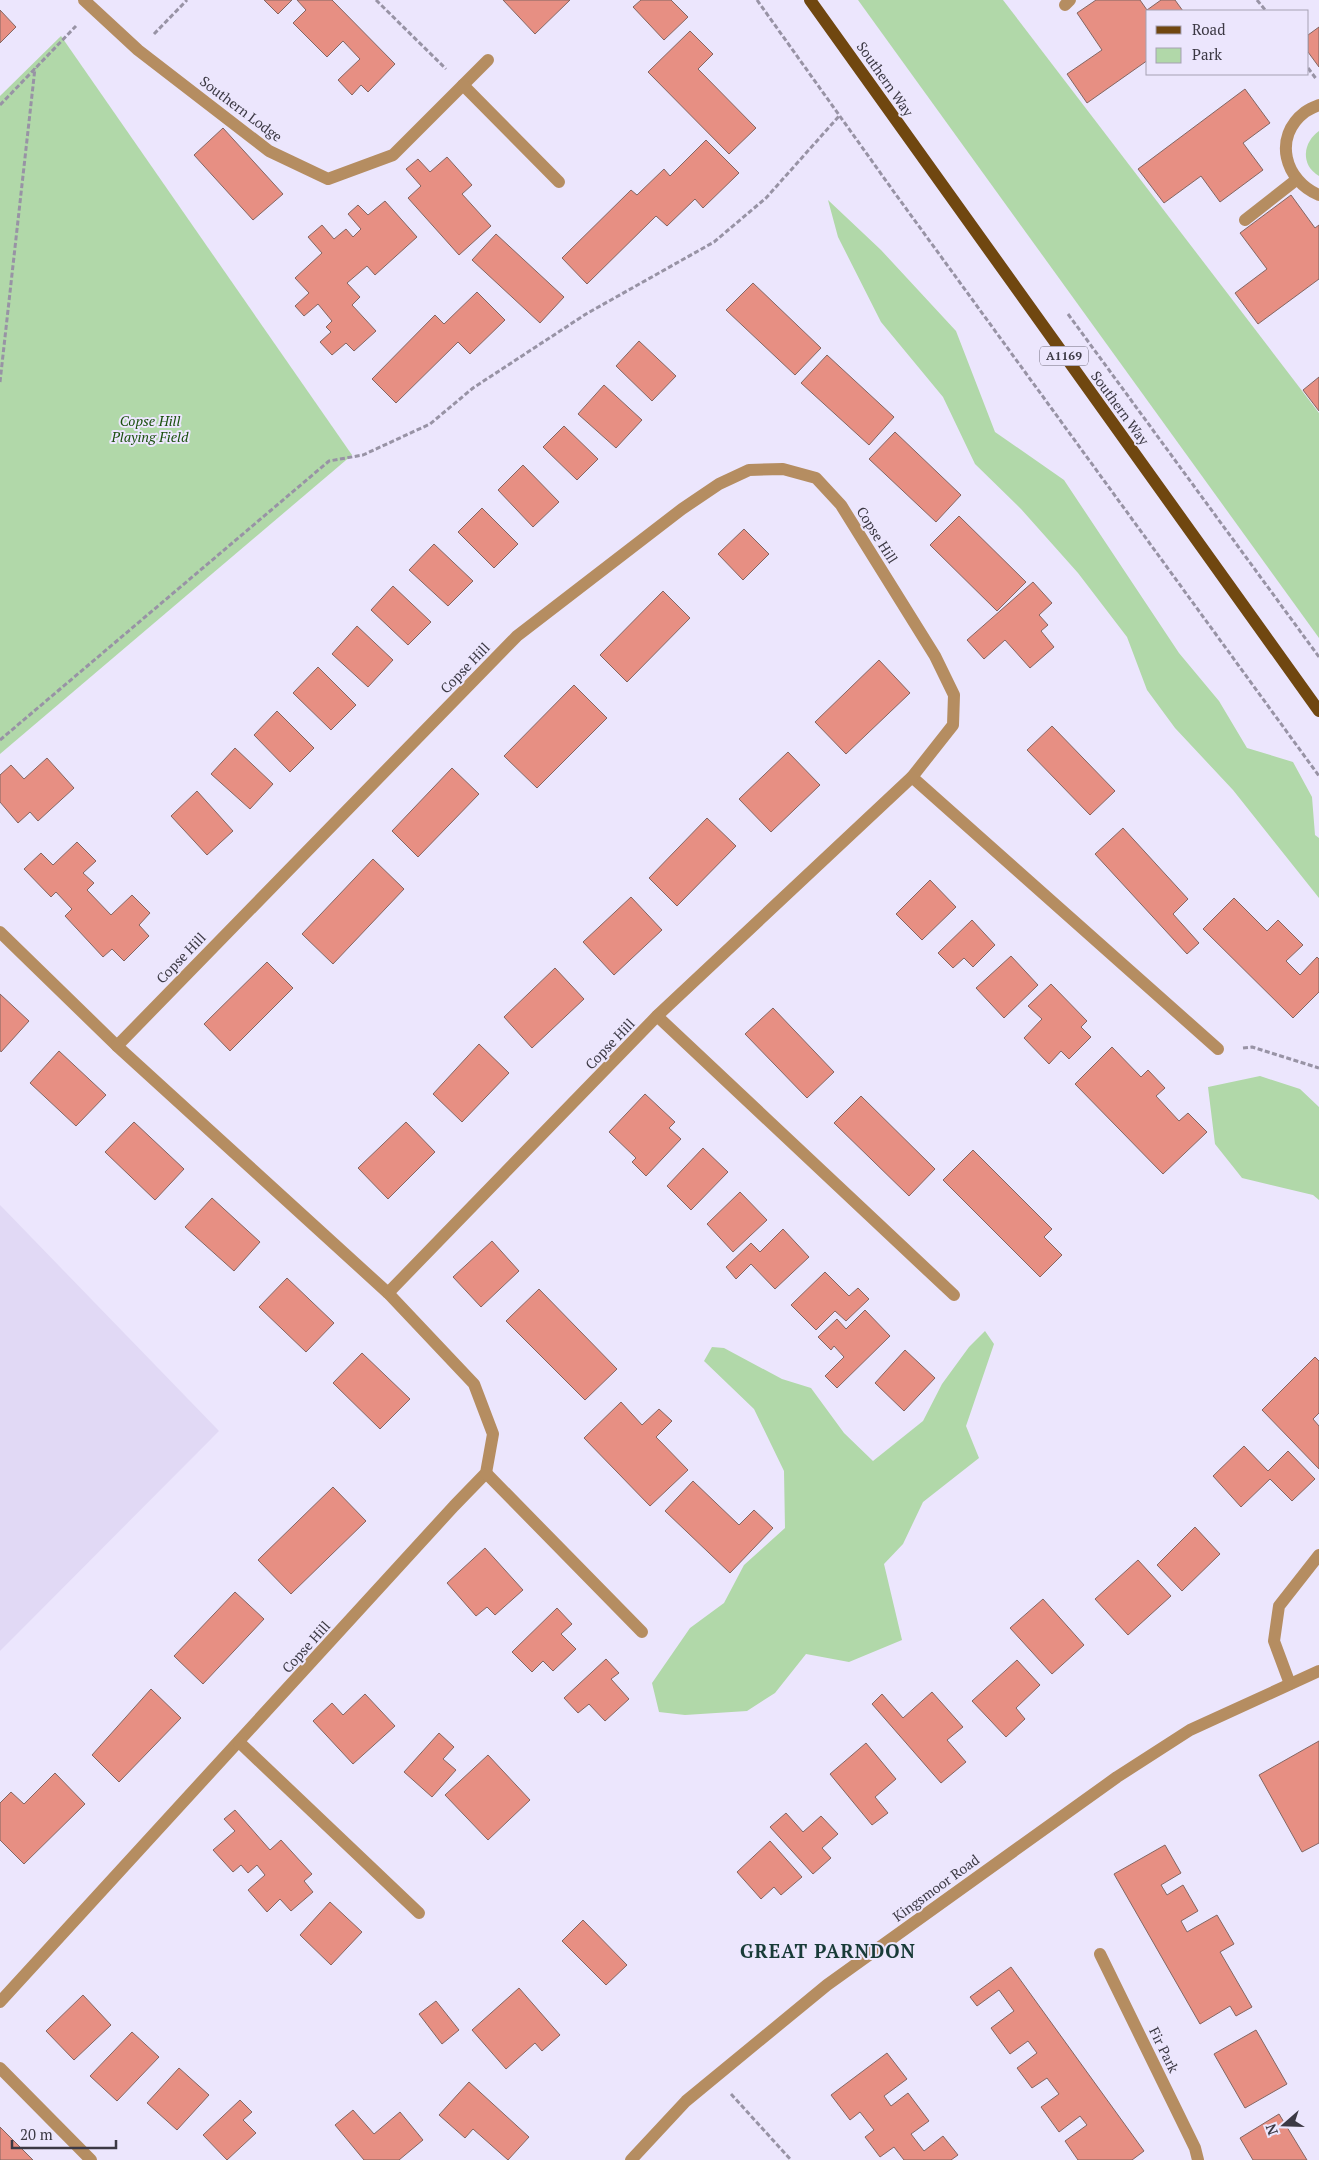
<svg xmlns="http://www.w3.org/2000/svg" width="1319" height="2160" font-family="'PT Serif',serif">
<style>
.built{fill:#e1d9f5}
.green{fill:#b1d8a9}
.building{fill:#e78f83;stroke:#846662}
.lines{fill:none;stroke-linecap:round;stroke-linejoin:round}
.path{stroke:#9893a5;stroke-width:3;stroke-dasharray:5 2.5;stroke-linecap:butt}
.minor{stroke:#b58d61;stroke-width:12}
.major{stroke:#704710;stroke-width:12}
.labels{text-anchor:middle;stroke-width:4;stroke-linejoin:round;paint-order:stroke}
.shield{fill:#ece6fd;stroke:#716d7c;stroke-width:1}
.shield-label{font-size:12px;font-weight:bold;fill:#3c3944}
.street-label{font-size:14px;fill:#3c3944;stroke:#ece6fd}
.park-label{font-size:14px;font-style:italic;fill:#194f0c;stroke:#ece6fd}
.district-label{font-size:19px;font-weight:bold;letter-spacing:1px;fill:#193b38;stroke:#ece6fd}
</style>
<rect width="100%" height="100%" fill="#ece6fd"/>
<!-- built -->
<path class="built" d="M0,1205L219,1431L0,1651Z"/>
<!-- green -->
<g class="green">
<path d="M858,0H1003L1319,413V638Z"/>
<path d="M61,36L352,455L0,754V96Z"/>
<path d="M1319,131V176C1300,165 1303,142 1319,131Z"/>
<path d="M828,200L881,250L956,331L995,432L1064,480L1179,653L1219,701L1247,748L1293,762L1312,797L1315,835L1319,838V898L1233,790L1175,728L1147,690L1127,637L1078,573L1021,509L975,464L943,397L881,322L838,237Z"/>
<path d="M1260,1076L1300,1089L1319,1107V1200L1313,1195L1242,1178L1215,1144L1208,1087Z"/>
<path d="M985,1331L994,1344L966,1426L979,1458L923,1502L903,1544L884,1564L902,1640L849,1662L806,1654L775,1693L747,1711L685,1715L659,1712L652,1683L690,1628L724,1603L744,1565L785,1528L784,1471L754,1409L704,1361L712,1347L724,1348L782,1379L811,1388L844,1433L873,1461L923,1421L942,1384L969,1347Z"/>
</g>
<!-- building -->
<g class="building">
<path d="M264,0H292L278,14Z"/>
<path d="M297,0H332L395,64L368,92L361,85L352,95L338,80L360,59L343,41L327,57L293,23L306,10Z"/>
<path d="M503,0H570L535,34Z"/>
<path d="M641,0H671L688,17L664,40L633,7Z"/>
<path d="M1096,0H1140L1147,10L1161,0H1175L1183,11H1148V60L1087,103L1067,74L1102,50L1077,13Z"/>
<path d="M0,10L16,27L0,43Z"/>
<path d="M1319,27V67L1308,52V35Z"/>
<path d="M690,31L713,54L698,69L756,128L729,154L648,72Z"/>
<path d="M1245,89L1270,123L1243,143L1263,170L1220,202L1201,176L1164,203L1138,169Z"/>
<path d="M223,128L283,194L253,220L194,155Z"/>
<path d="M706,140L739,173L703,208L695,199L667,226L656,216L587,284L562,258L631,190L637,195L664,169L670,176Z"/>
<path d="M447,157L472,185L462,194L491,226L459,255L408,198L421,186L406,169L418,159L430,172Z"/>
<path d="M1291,195L1315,228L1319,225V279L1258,324L1235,293L1267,269L1240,233Z"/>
<path d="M385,201L417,237L375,275L367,266L347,283L360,297L352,305L376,331L354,351L346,343L332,355L320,342L331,332L326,327L332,321L318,304L304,316L295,306L309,293L295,278L322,253L308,237L322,225L334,239L346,229L353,237L361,229L348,214L358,205L368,215Z"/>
<path d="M496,234L564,297L540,323L472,260Z"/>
<path d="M753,283L821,348L795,375L726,310Z"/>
<path d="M477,292L505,320L470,354L458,342L396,403L372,379L435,315L444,324Z"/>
<path d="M639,341L676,376L652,401L616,366Z"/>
<path d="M827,355L894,417L869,445L801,383Z"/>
<path d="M1319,377V411L1303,390Z"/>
<path d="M604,385L642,420L616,448L578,414Z"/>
<path d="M564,426L598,459L577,480L543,447Z"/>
<path d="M895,432L961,495L936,522L869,459Z"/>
<path d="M523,465L559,502L533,527L498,490Z"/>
<path d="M482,508L518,544L494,568L458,532Z"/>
<path d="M959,516L1026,582L997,611L930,545Z"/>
<path d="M744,529L769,554L743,580L718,554Z"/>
<path d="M434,544L473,581L448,606L409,570Z"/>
<path d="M1033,582L1052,603L1039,615L1048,625L1041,631L1054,647L1030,668L1005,640L984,659L967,640Z"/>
<path d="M393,586L431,622L408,645L371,610Z"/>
<path d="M663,591L690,618L627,682L600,655Z"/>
<path d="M357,626L393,660L368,687L332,654Z"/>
<path d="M879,660L910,693L846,754L815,722Z"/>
<path d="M318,667L356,705L331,730L293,693Z"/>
<path d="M574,685L607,718L537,788L504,756Z"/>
<path d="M277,711L314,748L290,772L254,735Z"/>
<path d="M1052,726L1115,791L1090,815L1027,750Z"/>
<path d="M235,748L273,784L250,809L211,774Z"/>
<path d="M788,752L820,785L771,832L739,799Z"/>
<path d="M47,758L74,788L38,821L30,812L18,823L0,802V775L11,765L24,779Z"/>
<path d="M452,768L479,794L418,857L392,831Z"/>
<path d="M197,791L233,831L207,855L171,816Z"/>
<path d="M707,818L736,846L677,906L649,878Z"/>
<path d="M1123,828L1188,899L1173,914L1199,943L1187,954L1095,854Z"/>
<path d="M77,842L96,861L83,873L94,883L87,890L111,915L132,895L150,913L139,925L149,936L124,961L112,949L103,957L65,916L72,909L56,892L51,897L24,869L41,853L53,865Z"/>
<path d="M373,859L404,889L333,964L302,934Z"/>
<path d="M930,880L956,907L922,940L896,914Z"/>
<path d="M631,897L662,930L614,975L583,942Z"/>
<path d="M1234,898L1267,931L1278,920L1303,945L1286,961L1300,975L1317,957L1319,959V992L1293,1018L1203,929Z"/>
<path d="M972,920L995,945L973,967L964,958L953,968L938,953Z"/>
<path d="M1011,956L1038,985L1004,1018L976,988Z"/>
<path d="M267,962L293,988L230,1051L204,1024Z"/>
<path d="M555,968L584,999L532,1048L504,1017Z"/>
<path d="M1051,984L1087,1021L1081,1027L1091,1037L1069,1059L1061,1051L1049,1064L1024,1038L1042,1019L1028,1006Z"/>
<path d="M0,994L29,1021L1,1052L0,1050Z"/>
<path d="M773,1008L834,1072L807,1098L745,1034Z"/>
<path d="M479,1044L509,1073L462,1122L433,1094Z"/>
<path d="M1112,1047L1141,1077L1148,1070L1165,1088L1156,1096L1179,1121L1188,1113L1207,1132L1163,1174L1075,1084Z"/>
<path d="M59,1051L106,1095L76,1126L30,1083Z"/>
<path d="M645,1094L675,1122L669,1128L681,1139L646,1176L632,1162L636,1158L609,1132Z"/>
<path d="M861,1096L935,1169L909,1196L834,1123Z"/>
<path d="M134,1122L184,1169L155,1200L105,1152Z"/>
<path d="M406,1122L435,1152L388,1199L358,1168Z"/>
<path d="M703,1148L728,1172L691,1210L667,1186Z"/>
<path d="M973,1150L1052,1229L1044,1237L1062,1255L1040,1277L943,1180Z"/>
<path d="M740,1192L767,1220L733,1252L707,1224Z"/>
<path d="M212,1198L260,1242L234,1271L185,1227Z"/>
<path d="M783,1229L809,1257L775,1289L751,1264L736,1279L726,1267L751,1243L760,1252Z"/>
<path d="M492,1241L519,1271L481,1307L453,1277Z"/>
<path d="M825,1272L849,1296L858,1288L869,1299L846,1321L835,1311L816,1330L791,1305Z"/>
<path d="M287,1278L334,1323L306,1352L259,1307Z"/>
<path d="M539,1289L617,1369L585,1400L506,1321Z"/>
<path d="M865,1310L890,1336L837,1388L825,1376L844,1357L834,1346L831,1350L818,1337L837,1319L846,1329Z"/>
<path d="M905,1350L935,1378L904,1411L875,1383Z"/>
<path d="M362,1353L410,1399L380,1429L333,1383Z"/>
<path d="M1315,1357L1319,1361V1413L1313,1419L1319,1426V1469L1262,1410Z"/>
<path d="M621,1402L642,1425L659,1409L672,1421L656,1437L688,1470L650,1506L584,1438Z"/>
<path d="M1244,1446L1268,1471L1288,1451L1315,1479L1292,1501L1270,1479L1241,1507L1213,1476Z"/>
<path d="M693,1481L739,1525L754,1510L773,1528L730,1573L665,1511Z"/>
<path d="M333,1487L366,1521L291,1594L258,1560Z"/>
<path d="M1195,1527L1220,1554L1182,1591L1157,1565Z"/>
<path d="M485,1548L523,1590L495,1615L487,1607L476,1616L447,1583Z"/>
<path d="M1138,1560L1171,1596L1128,1635L1095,1599Z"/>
<path d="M235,1592L264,1619L203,1684L174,1656Z"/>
<path d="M1043,1599L1084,1645L1052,1674L1010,1628Z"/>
<path d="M557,1608L572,1624L561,1634L576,1649L553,1671L543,1661L532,1672L512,1652Z"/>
<path d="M606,1659L619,1673L611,1679L629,1699L605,1721L589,1704L578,1713L564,1698Z"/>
<path d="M1017,1660L1040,1685L1016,1708L1025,1719L1006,1737L972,1701Z"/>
<path d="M151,1689L181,1718L119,1782L92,1755Z"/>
<path d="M932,1692L963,1727L947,1740L966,1762L941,1783L872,1704L882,1694L903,1718Z"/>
<path d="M365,1694L395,1726L353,1764L313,1721L332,1703L343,1715Z"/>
<path d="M439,1733L454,1747L443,1759L456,1770L432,1797L404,1772Z"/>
<path d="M1319,1741V1843L1302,1852L1259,1775Z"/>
<path d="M866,1743L896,1779L875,1797L888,1813L872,1825L830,1774Z"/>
<path d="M488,1755L530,1800L488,1840L445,1795Z"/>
<path d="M55,1773L85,1804L24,1864L0,1840V1803L11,1792L24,1804Z"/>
<path d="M235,1810L270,1850L281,1840L312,1874L304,1881L313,1892L291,1911L280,1899L267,1912L248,1890L265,1875L257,1865L248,1873L241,1865L233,1872L213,1850L235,1831L224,1819Z"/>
<path d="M786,1813L803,1832L821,1816L838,1834L822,1848L831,1858L813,1874L770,1827Z"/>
<path d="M770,1841L802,1877L781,1895L774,1887L761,1899L737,1872Z"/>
<path d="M1165,1845L1181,1873L1161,1885L1167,1895L1183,1885L1198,1911L1181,1921L1187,1932L1217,1915L1234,1944L1220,1952L1252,2007L1236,2016L1230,2006L1200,2024L1114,1874Z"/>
<path d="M330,1902L362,1932L331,1965L300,1935Z"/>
<path d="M583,1920L627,1965L606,1985L562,1941Z"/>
<path d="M1011,1967L1144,2151L1132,2160H1078L1065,2141L1087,2125L1080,2116L1059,2132L1041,2107L1059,2094L1047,2078L1032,2088L1017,2068L1037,2053L1028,2041L1010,2054L991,2028L1014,2011L999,1990L977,2006L970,1997Z"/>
<path d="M519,1988L560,2035L542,2051L535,2043L506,2069L472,2030Z"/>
<path d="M83,1995L111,2025L74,2060L46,2031Z"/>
<path d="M436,2001L459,2030L442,2044L419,2014Z"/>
<path d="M1256,2030L1287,2084L1245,2108L1214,2054Z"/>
<path d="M132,2032L159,2057L117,2101L90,2076Z"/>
<path d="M887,2053L907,2079L884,2096L891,2106L908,2093L929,2121L911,2134L924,2151L943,2136L958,2155L951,2160H904L894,2147L880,2157L865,2137L874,2130L860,2112L850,2120L831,2095Z"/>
<path d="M179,2068L209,2095L177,2130L147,2103Z"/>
<path d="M469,2082L529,2137L508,2160L473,2129L465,2138L439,2115Z"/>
<path d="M240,2100L252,2112L243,2120L256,2133L227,2160L203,2135Z"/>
<path d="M353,2110L374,2134L400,2112L423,2140L399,2160H364L335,2125Z"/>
<path d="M1279,2114L1307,2160H1253L1240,2138Z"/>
<path d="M0,2127L33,2160H0Z"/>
</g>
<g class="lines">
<!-- path -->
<g class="path">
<path d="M376,0L446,69"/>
<path d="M757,0L894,192L1319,776"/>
<path d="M1257,0L1266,11"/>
<path d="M154,34L187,0"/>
<path d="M1308,68L1317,80"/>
<path d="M0,105L76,26"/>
<path d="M1068,314L1319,657"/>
<path d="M0,382L35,68"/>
<path d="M0,740L329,461L363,455L430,424L473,388L586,314L714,242L766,198L840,115"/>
<path d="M1243,1048L1252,1047L1319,1068"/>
<path d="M731,2094L791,2160"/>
</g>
<!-- minor -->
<g class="minor">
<path d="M84,0L138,50L269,151L328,179L393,155L488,60"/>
<path d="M1065,5L1070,0"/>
<path d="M463,85L559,182"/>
<path d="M1319,105C1314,107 1309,109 1305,112C1272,137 1285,181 1319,195"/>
<path d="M1245,220L1296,180"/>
<path d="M912,777L1218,1049"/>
<path d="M0,932L117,1046L388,1293L474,1384L493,1434L486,1473L454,1506L0,2002"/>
<path d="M657,1016L954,1295"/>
<path d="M117,1046L517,636L682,509L719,484L749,470L783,469L816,478L841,505L935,656L954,695L953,725L912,777L657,1016L388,1293"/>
<path d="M486,1473L642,1632"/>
<path d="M1290,1684L1274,1641L1279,1606L1319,1555"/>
<path d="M239,1742L419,1913"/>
<path d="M1100,1954L1195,2148L1198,2160"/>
<path d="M0,2068L91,2160"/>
<path d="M631,2160L686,2101L827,1985L1117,1777L1190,1730L1319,1671"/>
</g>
<!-- major -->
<path class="major" d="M810,0L1319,711"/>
</g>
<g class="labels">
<!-- shield labels -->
<rect class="shield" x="1040" y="346.5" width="48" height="19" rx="4"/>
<g class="shield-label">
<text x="1064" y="360">A1169</text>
</g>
<!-- street labels -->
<g class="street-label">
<text transform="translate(885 79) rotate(55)" y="5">Southern Way</text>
<text transform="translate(241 109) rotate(37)" y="5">Southern Lodge</text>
<text transform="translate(1120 408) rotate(54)" y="5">Southern Way</text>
<text transform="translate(877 535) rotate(58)" y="5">Copse Hill</text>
<text transform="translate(465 668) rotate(-46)" y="5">Copse Hill</text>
<text transform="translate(181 958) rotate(-46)" y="5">Copse Hill</text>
<text transform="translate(610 1044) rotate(-46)" y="5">Copse Hill</text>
<text transform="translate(306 1647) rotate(-48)" y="5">Copse Hill</text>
<text transform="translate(936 1888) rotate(-36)" y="5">Kingsmoor Road</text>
<text transform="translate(1164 2050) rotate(64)" y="5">Fir Park</text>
</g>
<!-- park labels -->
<g class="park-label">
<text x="150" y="426">Copse Hill<tspan x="150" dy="16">Playing Field</tspan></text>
</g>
<!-- district labels -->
<g class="district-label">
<text x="828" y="1958">GREAT PARNDON</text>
</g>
</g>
<!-- legend -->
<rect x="1146" y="10" width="162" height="65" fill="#ece6fd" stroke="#a6a1b3"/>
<rect x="1156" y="26" width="25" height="8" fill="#704710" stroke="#a6a1b3"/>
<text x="1192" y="35" font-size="15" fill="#3c3944">Road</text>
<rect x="1156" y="48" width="25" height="15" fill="#b1d8a9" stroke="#a6a1b3"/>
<text x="1192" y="60" font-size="15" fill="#3c3944">Park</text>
<!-- north arrow -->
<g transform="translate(1284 2125) rotate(250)" stroke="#ece6fd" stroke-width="4" paint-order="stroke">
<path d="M0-4L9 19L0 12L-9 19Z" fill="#3c3944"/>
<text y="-8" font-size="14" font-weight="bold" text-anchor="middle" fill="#3c3944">N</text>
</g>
<!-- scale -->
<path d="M12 2140v8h104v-8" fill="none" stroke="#3c3944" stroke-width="2.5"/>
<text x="20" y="2140" font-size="15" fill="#3c3944" stroke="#ece6fd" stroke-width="4" paint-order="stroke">20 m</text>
</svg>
